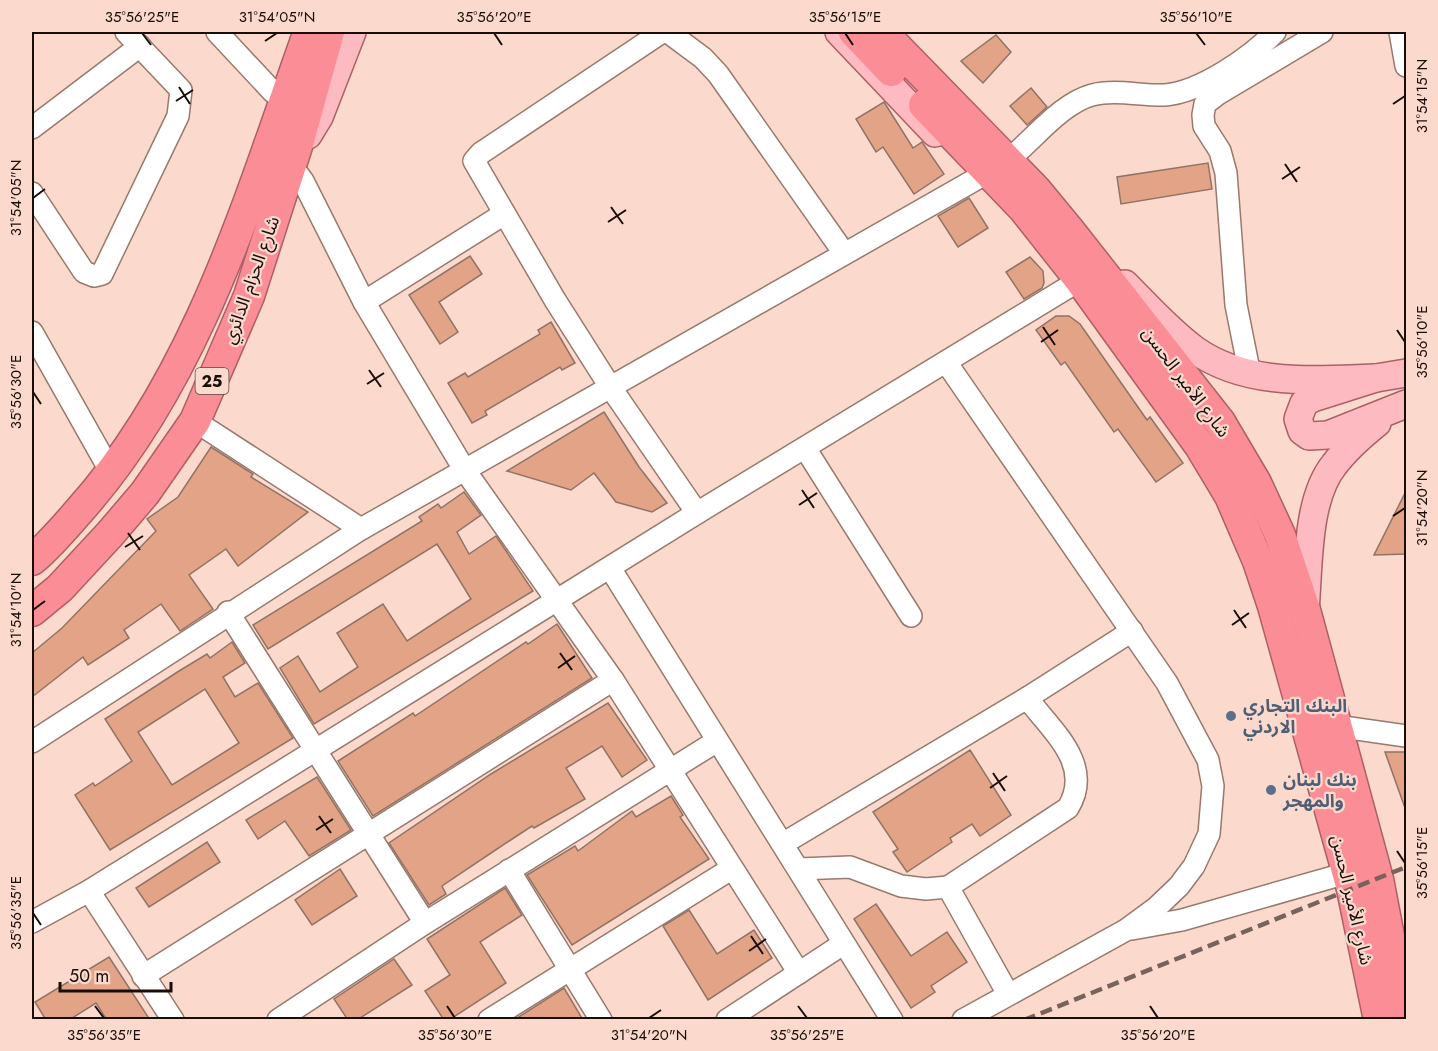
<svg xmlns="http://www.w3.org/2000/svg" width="1438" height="1051" font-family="Jost,'Noto Sans Arabic',sans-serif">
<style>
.building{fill:#e3a387;stroke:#907366;stroke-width:1.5;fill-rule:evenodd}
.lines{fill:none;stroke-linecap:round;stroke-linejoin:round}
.minor-casing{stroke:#977a6d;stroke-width:24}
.major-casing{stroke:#ac6065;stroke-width:30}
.highway-casing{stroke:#ac6065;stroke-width:33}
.minor{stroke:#fff;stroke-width:21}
.major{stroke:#fdbbc1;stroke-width:27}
.highway{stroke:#fb8d97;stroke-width:30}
.rail{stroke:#77635b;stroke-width:4.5;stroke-dasharray:12 6;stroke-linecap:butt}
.ticks{fill:none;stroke:#180d09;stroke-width:2}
.service-dot{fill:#5c6f8a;stroke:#fbdacd;stroke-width:2}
.labels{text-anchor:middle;stroke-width:4.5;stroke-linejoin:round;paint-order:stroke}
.shield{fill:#fbdacd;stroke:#5c4a44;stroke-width:1.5}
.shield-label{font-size:16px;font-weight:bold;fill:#180d09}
.street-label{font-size:18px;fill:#180d09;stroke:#fbdacd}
.service-label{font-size:18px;font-weight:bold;fill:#4e5e75;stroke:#fbdacd;text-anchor:start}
.neatline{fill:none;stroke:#180d09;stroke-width:2}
.ticks-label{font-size:15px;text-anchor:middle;fill:#180d09}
</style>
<rect width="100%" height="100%" fill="#fbdacd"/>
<!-- building -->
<g class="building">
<path d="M996,35L1011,52L983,83L961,61Z"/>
<path d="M1031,88L1047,107L1027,125L1010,106Z"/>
<path d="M884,102L913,148L922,142L944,174L914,194L883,147L876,152L856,119Z"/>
<path d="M1208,163L1212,189L1121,204L1117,177Z"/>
<path d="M969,198L988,228L958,247L938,216Z"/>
<path d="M470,256L482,274L439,302L458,332L440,344L409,295Z"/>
<path d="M1030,257L1043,271L1044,283L1042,288L1024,299L1006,272Z"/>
<path d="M1056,316H1069L1080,324L1147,420L1150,417L1183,463L1156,482L1118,429L1114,432L1065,362L1061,365L1036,330Z"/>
<path d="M551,322L575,363L562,370L560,367L485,411L487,415L472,423L448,383L465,373L468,377L540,334L538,330Z"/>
<path d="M604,412L639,467L667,503L652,512L616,502L594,473L571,490L507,471Z"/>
<path d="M211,447L253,474L251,477L308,512L238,566L226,549L189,575L213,609L180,631L161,604L124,630L129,638L88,665L83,657L32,697V653L62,628L156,531L147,519L178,497Z"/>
<path d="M1407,489V554L1374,555Z"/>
<path d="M464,492L481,515L457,532L469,554L496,536L533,591L314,724L280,668L298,656L320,692L358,667L337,633L383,604L407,641L471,599L449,563L437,544L268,649L253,625L422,521L419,517L438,504L441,508Z"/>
<path d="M557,624L592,678L373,816L338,761L413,713L415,716L526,642L528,644Z"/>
<path d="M232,642L245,663L223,677L235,697L258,683L293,738L110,850L75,795L93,783L95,786L132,761L105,719L179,671L207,654L210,658ZM205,689L239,743L172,785L138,732Z"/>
<path d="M608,703L647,760L622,777L602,746L566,768L585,799L534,828L532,826L497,849L442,886L446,894L429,905L389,843L491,774Z"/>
<path d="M970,750L1011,815L980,836L972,824L950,838L952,842L907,872L893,852L898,849L873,812Z"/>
<path d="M1385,752H1407V807L1405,808Z"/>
<path d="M317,777L351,830L309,856L285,821L258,839L246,820Z"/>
<path d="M671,796L683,815L680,817L709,859L572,945L527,875L575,846L578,851L632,811L636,817Z"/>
<path d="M207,842L220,862L149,907L136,888Z"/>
<path d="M340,869L357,896L312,925L295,900Z"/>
<path d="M505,888L522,915L480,942L506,983L449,1020H444L425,991L450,975L427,939Z"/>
<path d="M876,904L911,956L947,932L967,962L931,986L935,992L911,1008L854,919Z"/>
<path d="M689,910L717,954L754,930L772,958L708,1000L663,926Z"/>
<path d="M109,957L150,1020H107L96,1003L69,1020H46L35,1002Z"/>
<path d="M394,959L412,985L357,1020H348L334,999Z"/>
<path d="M564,988L583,1020H514Z"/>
</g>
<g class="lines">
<!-- minor casing -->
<g class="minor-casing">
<g id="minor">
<path d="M217,32L273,92"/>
<path d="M662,32L481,153L474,161L555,300L609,385L697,513"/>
<path d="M668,32L703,58L718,74L844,253"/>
<path d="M1400,32L1406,66"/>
<path d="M32,128L140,46"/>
<path d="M1016,153C1038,134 1063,103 1092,95C1115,89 1142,96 1165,95C1201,92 1251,57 1275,32"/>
<path d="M291,165L303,181L364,302L464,469L613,680L799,973"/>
<path d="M32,193L84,272L94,276L102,274L178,116L181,90L126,32"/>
<path d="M364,302L504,214"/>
<path d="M32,332L112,474"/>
<path d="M946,362L1167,683L1208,760L1213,786L1209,834L1194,866L1179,886L1156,908L1126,930L963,1020"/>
<path d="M1250,375L1236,305L1226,173L1220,151L1204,126L1203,115L1205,104L1218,94L1322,32"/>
<path d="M195,421L361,529"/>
<path d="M805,448L911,616"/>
<path d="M610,568L892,1020"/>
<path d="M228,612L425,923"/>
<path d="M1336,726L1406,736"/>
<path d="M32,742L361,529L978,178"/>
<path d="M784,843L1027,698L1132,631"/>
<path d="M799,869L850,867L901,886L926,889L948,887"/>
<path d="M509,870L601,1020"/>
<path d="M89,891L173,1020"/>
<path d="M32,922L89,891L697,513L1080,280"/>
<path d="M1132,929L1182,920L1347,873"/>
<path d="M143,976L613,680"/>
<path d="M1008,994L948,887L1068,808C1094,765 1053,732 1027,698"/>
<path d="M278,1020L425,923L717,741"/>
<path d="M489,1020L731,869"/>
<path d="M727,1020L843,944"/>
</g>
</g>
<!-- major casing -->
<g class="major-casing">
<g id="major">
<path d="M839,32L935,133"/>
<path d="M308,135L319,117L352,32"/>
<path d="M1125,284C1147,306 1169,331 1195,350C1248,387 1314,380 1376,378"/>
<path d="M1406,373L1376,378L1313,398L1304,403L1298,419L1302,431L1309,436L1328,435L1406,404"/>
<path d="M1305,610C1309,567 1306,500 1334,465C1346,449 1362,435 1377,423"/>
</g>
</g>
<!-- highway casing -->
<g class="highway-casing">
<g id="highway">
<path d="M854,32L891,71"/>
<path d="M882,32L1036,190L1069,230L1220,422L1256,483L1280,535L1305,610L1378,879L1405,1020"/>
<path d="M924,105L1023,208L1080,280L1200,446L1230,496L1258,561L1273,606L1352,889L1379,1020"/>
<path d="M32,560C49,546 64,528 79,511C198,378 249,199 308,34"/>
<path d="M32,611L60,588L110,534L145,493L195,421L249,296L299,140L329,32"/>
</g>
</g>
<!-- minor -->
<use href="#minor" class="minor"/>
<!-- major -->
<use href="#major" class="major"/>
<!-- highway -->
<use href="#highway" class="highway"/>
<!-- rail -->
<path class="rail" d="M1024,1020L1406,867"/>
</g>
<!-- ticks -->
<path class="ticks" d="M142,33L151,45M494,33L502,45M845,33L853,45M1196,33L1205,45M265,41L277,33M179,87L190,104M176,101L193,90M1393,104L1405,96M1285,164L1297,182M1282,179L1300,167M33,198L45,189M611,207L623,224M608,222L626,210M1043,327L1055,345M1397,330L1405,342M1041,342L1058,330M369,370L381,387M367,384L384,373M33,392L41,404M802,490L814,508M799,505L817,493M1393,516L1405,508M128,533L140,550M125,547L143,536M33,610L45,601M1234,610L1246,628M1232,625L1249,613M560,653L572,670M558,668L575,656M993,773L1005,791M990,788L1007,776M319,816L331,833M316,830L333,819M1397,851L1405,863M33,913L41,925M751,936L763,954M749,951L766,939M95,1006L104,1018M447,1006L455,1018M798,1006L807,1018M1150,1006L1158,1018M649,1018L661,1010"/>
<!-- markers -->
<g class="service-dot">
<circle cx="1231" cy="716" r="6"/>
<circle cx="1271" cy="790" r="6"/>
</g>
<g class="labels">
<!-- shield labels -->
<rect class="shield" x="195.5" y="368" width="33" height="26" rx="4.5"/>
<g class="shield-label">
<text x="212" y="387">25</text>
</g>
<!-- street labels -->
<g class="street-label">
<text transform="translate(251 280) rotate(-70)" y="6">شارع الحزام الدائري</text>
<text transform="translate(1186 382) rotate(53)" y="6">شارع الأمير الحسن</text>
<text transform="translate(1352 900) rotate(77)" y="6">شارع الأمير الحسن</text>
</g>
<!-- service labels -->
<g class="service-label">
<text x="1243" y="712">البنك التجاري<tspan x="1243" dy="21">الاردني</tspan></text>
<text x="1283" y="786">بنك لبنان<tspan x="1283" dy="21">والمهجر</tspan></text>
</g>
</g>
<!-- border -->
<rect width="1438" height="1051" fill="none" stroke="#fbdacd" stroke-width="66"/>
<!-- scale -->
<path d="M60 982v9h111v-9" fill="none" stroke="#180d09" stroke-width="3"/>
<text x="69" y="982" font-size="18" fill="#180d09" stroke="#fbdacd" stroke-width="4.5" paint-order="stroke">50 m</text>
<rect x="33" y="33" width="1372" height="985" class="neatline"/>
<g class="ticks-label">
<text x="142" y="22">35°56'25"E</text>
<text x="277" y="22">31°54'05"N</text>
<text x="494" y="22">35°56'20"E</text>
<text x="845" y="22">35°56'15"E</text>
<text x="1196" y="22">35°56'10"E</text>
<text transform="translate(1422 96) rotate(-90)" y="5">31°54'15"N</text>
<text transform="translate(16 198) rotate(-90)" y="5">31°54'05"N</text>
<text transform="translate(1422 342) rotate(-90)" y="5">35°56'10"E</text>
<text transform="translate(16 392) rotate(-90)" y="5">35°56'30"E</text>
<text transform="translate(1422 508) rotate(-90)" y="5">31°54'20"N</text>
<text transform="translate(16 610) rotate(-90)" y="5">31°54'10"N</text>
<text transform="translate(1422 863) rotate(-90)" y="5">35°56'15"E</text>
<text transform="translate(16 913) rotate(-90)" y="5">35°56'35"E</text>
<text x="104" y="1040">35°56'35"E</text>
<text x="455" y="1040">35°56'30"E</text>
<text x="649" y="1040">31°54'20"N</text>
<text x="807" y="1040">35°56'25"E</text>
<text x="1158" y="1040">35°56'20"E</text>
</g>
</svg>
